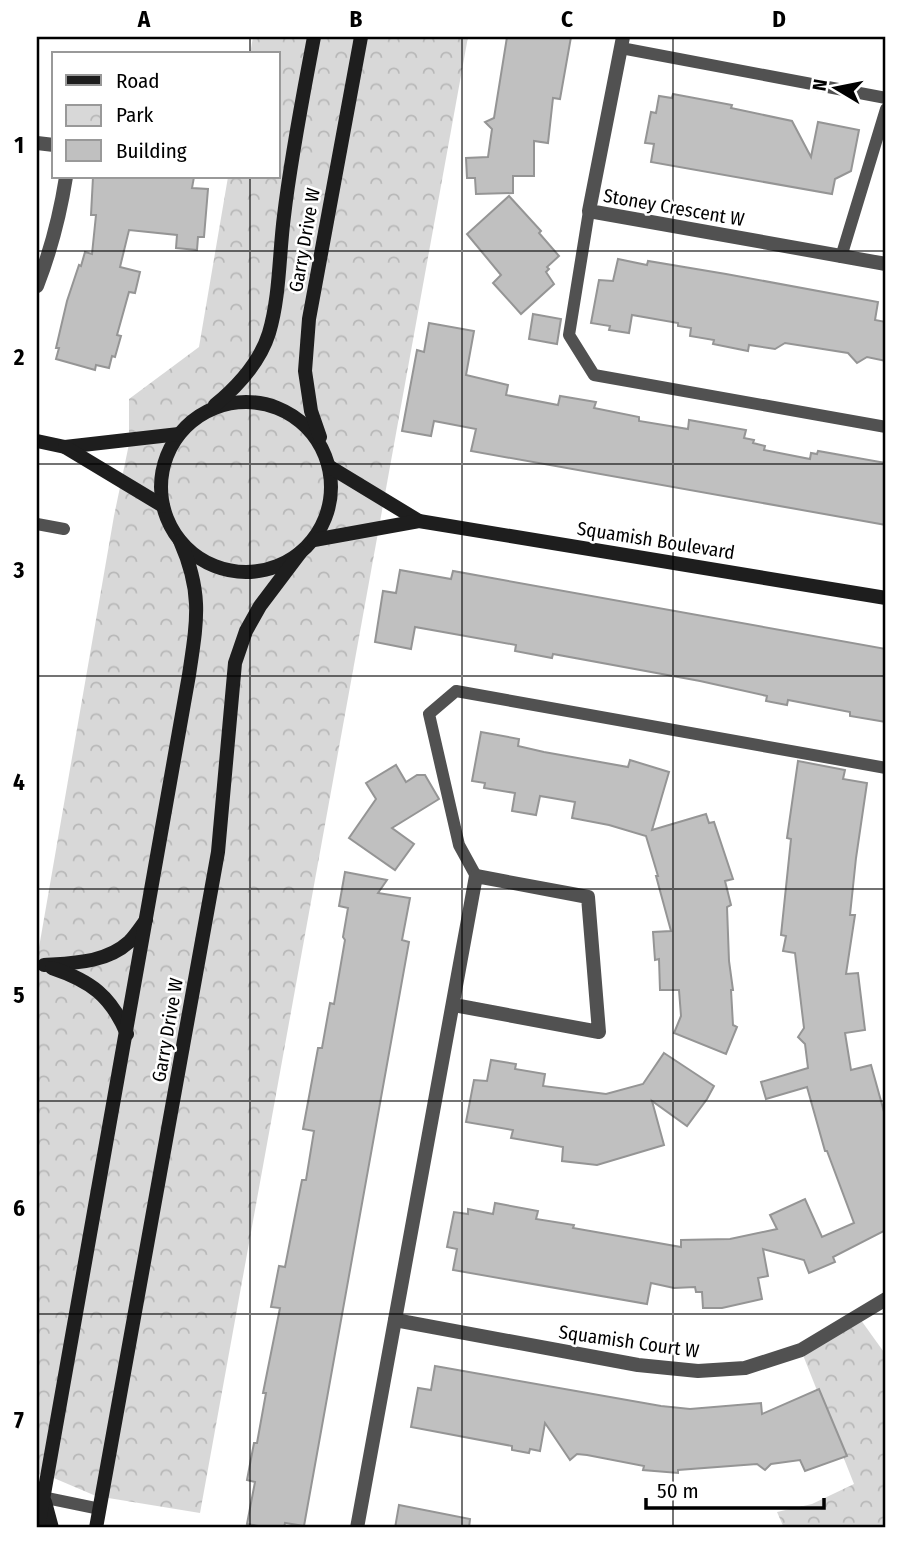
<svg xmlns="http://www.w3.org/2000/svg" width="923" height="1565" font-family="'Fira Sans Condensed',sans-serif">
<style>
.park{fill:url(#park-crowns)}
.building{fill:#c0c0c0;stroke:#959595;stroke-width:2}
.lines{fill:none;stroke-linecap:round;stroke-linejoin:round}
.lane{stroke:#515151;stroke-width:12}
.street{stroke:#515151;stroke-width:14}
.secondary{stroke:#1e1e1e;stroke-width:14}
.grid{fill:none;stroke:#000;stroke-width:2;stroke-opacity:0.55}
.labels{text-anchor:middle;stroke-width:5;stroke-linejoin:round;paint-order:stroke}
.street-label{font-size:19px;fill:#000;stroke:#fff}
.neatline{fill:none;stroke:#000;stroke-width:2.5}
.grid-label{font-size:23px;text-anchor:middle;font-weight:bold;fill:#000}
</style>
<defs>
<pattern id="park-crowns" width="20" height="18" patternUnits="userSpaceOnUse" patternTransform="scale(1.75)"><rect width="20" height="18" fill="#d8d8d8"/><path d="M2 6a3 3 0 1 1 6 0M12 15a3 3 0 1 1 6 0" fill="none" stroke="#b8b8b8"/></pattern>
</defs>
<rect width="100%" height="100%" fill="#fff"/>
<!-- park -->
<g class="park">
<path d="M253,37H468L200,1513L96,1496L49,1476L37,1474V959L114,516L129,444V399L199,347L228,177H278V54H250Z"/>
<path d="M858,1316L886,1355V1528H784L777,1512L812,1504L854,1484L801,1350Z"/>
</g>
<!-- building -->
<g class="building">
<path d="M507,37H571L560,99L553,98L548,143L534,141V176H513V193L476,194L475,178H467L466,158L488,157L492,129L485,122L494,118Z"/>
<path d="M673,94L732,105L731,108L792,121L811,157L818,122L859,130L851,171L835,179L832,194L651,162L654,144L645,143L651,112L656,113L659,96L672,98Z"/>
<path d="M93,177H194L192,188L208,189L204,237H198L197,250L176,248L177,235L129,230L120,267L140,272L135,293L129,292L117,335L121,336L115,357L112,356L109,368L96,365L95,370L56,359L59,348H56L67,301L79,265L81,266L85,252L92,254L96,215H91Z"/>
<path d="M509,196L541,231L539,233L559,256L547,267L549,269L546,272L554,284L521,314L493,283L501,275L467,234Z"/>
<path d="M618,259L647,265L648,261L726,274L878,302L875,320L886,322V361L867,357L857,363L848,353L785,343L775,349L749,345L748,351L713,344L714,340L690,336L691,328L678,326V323L632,315L629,333L609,330L610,326L591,323L599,280L613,281Z"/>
<path d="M533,314L561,319L557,344L529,339Z"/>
<path d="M429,323L474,331L466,375L508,385L506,395L558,405L560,396L596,402L594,408L639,417V421L688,429L689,420L746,430L744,438L754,440L753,443L765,446L764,450L810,459L811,453L817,454L818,451L886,463V525L471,451L476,429L434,421L431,436L402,431L417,350L424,352Z"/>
<path d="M400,570L451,579L453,571L886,649V722L850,716V712L788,700L787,705L766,701L767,696L700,681L553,654L552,658L515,651L516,645L415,627L411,649L375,642L383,591L396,593Z"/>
<path d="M481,732L519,739L518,746L544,752L628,767L630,760L669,772L652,830L706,814L709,823L714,822L733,879L725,881L731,905L727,907L729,961L733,990H731L733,1025L737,1027L726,1054L674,1033L681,1016L679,990H660L659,959L655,960L653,932L671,931L656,876H658L646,836L609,825L572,818L575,802L540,796L536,815L512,811L515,793L484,788L485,783L472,781Z"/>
<path d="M798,761L845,770L843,779L867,783L856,858L850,915H855L846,974L858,973L865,1030L845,1033L851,1070L871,1065L886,1119V1230L833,1257L835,1262L809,1273L804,1260L763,1249L768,1276L758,1278L762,1299L722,1308H703L702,1292H696L695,1287L674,1288L651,1283L647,1304L453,1270L457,1249L447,1247L454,1212L468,1214V1209L493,1214L495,1203L538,1211L536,1219L574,1225L573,1228L681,1247V1240L730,1239L777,1229L770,1215L805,1199L822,1237L854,1223L827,1151H825L807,1087L766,1099L761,1082L808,1068L805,1044L798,1037L804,1028L795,953L783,951L786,936L781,935L791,839L787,838Z"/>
<path d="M396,765L406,782L417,775H425L439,799L392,828L414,844L395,870L349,838L376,799L366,783Z"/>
<path d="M345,872L387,880L378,893L410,898L402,940L409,942L304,1526L285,1523L284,1528H269L247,1524L255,1482L247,1480L254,1443H257L266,1393H263L280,1308L271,1307L279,1266L285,1267L300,1190L302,1180H306L314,1131L303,1129L318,1048H322L330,1003L334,1004L345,940L343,937L348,908L339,906Z"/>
<path d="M664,1053L714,1086L707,1099L687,1126L652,1101L664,1145L597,1165L562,1161L563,1147L511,1138L513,1130L466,1122L474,1080L487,1081L491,1060L516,1064L515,1069L545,1074L543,1086L606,1094L643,1084Z"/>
<path d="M435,1366L661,1406L690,1409L761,1403L762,1414L819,1389L847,1456L805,1471L800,1460L771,1464L765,1470L757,1464L678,1470V1473L643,1470L644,1466L587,1455L577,1454L570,1460L545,1423L540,1451L530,1449L529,1453L512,1450V1446L411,1427L418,1388L431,1390Z"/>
<path d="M399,1505L470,1519L469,1528H395Z"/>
</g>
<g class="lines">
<!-- lane -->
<g class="lane">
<path d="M621,48L886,98"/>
<path d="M589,211L569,335L594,375L886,427"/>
<path d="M841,257L886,109"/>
<path d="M37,524L64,529"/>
<path d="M476,876L459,845L429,714L456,691L886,768"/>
<path d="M37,1496L100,1509"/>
</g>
<!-- street -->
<g class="street">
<path d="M623,37L589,211L886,264"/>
<path d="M37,143L54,145"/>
<path d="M37,286C51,250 60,215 66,177"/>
<path d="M395,1320L638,1365L698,1371L745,1368L801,1350L886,1299"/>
<path d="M357,1528L476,876L588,897L599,1032L454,1005"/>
</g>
<!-- secondary -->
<g class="secondary">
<circle cx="246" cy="487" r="85"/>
<path d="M215,405C238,386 260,362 269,333C280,296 279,254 284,216C291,156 303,96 314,37"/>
<path d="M320,437L311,411L305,371L309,319L361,37"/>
<path d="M37,441L65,447L179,434"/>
<path d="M65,447L163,506"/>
<path d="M330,467L419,521"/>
<path d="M314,540L419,521L886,598"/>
<path d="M44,965C73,963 106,963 129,942C135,936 141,927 146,920"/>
<path d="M52,968C91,981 111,996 127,1034"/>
<path d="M45,1502L52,1528"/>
<path d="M38,1528L189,675C197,621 203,593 180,541"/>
<path d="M96,1528L218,852L235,663L246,631L260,606L300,553"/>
</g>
</g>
<!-- grid -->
<path class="grid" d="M250,37V54M462,37V1528M673,37V1528M250,177V1528M37,251H886M37,464H886M37,676H886M37,889H886M37,1101H886M37,1314H886"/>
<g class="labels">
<!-- street labels -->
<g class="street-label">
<text transform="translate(674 207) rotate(10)" y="7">Stoney Crescent W</text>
<text transform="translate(304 240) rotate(-80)" y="7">Garry Drive W</text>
<text transform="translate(656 540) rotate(9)" y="7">Squamish Boulevard</text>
<text transform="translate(167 1030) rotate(-80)" y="7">Garry Drive W</text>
<text transform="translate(629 1341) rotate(8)" y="7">Squamish Court W</text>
</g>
</g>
<!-- border -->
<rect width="923" height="1565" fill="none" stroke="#ffffff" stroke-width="77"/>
<!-- legend -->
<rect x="52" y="52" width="228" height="126" fill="#ffffff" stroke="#999999" stroke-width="2"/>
<rect x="66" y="75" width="35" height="10" fill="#1e1e1e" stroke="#999999" stroke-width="2"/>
<text x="116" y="88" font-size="21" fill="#000000">Road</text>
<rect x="66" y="105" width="35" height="21" fill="url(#park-crowns)" stroke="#999999" stroke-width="2"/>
<text x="116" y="122" font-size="21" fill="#000000">Park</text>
<rect x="66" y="140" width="35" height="21" fill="#c0c0c0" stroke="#999999" stroke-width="2"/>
<text x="116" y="158" font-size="21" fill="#000000">Building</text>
<!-- north arrow -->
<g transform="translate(836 88) rotate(280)" stroke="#ffffff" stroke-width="5" paint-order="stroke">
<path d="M0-5L12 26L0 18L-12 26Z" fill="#000000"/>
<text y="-10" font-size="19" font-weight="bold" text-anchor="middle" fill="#000000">N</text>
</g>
<!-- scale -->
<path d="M646 1498v10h178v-10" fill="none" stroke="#000000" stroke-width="3.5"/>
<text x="657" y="1498" font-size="21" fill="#000000" stroke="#ffffff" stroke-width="5" paint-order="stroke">50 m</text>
<rect x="38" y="38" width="846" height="1488" class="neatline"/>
<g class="grid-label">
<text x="144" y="27">A</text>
<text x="356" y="27">B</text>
<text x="567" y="27">C</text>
<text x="779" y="27">D</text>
<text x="19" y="153">1</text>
<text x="19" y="365">2</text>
<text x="19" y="578">3</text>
<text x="19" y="790">4</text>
<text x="19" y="1003">5</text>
<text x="19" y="1216">6</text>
<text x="19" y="1428">7</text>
</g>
</svg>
